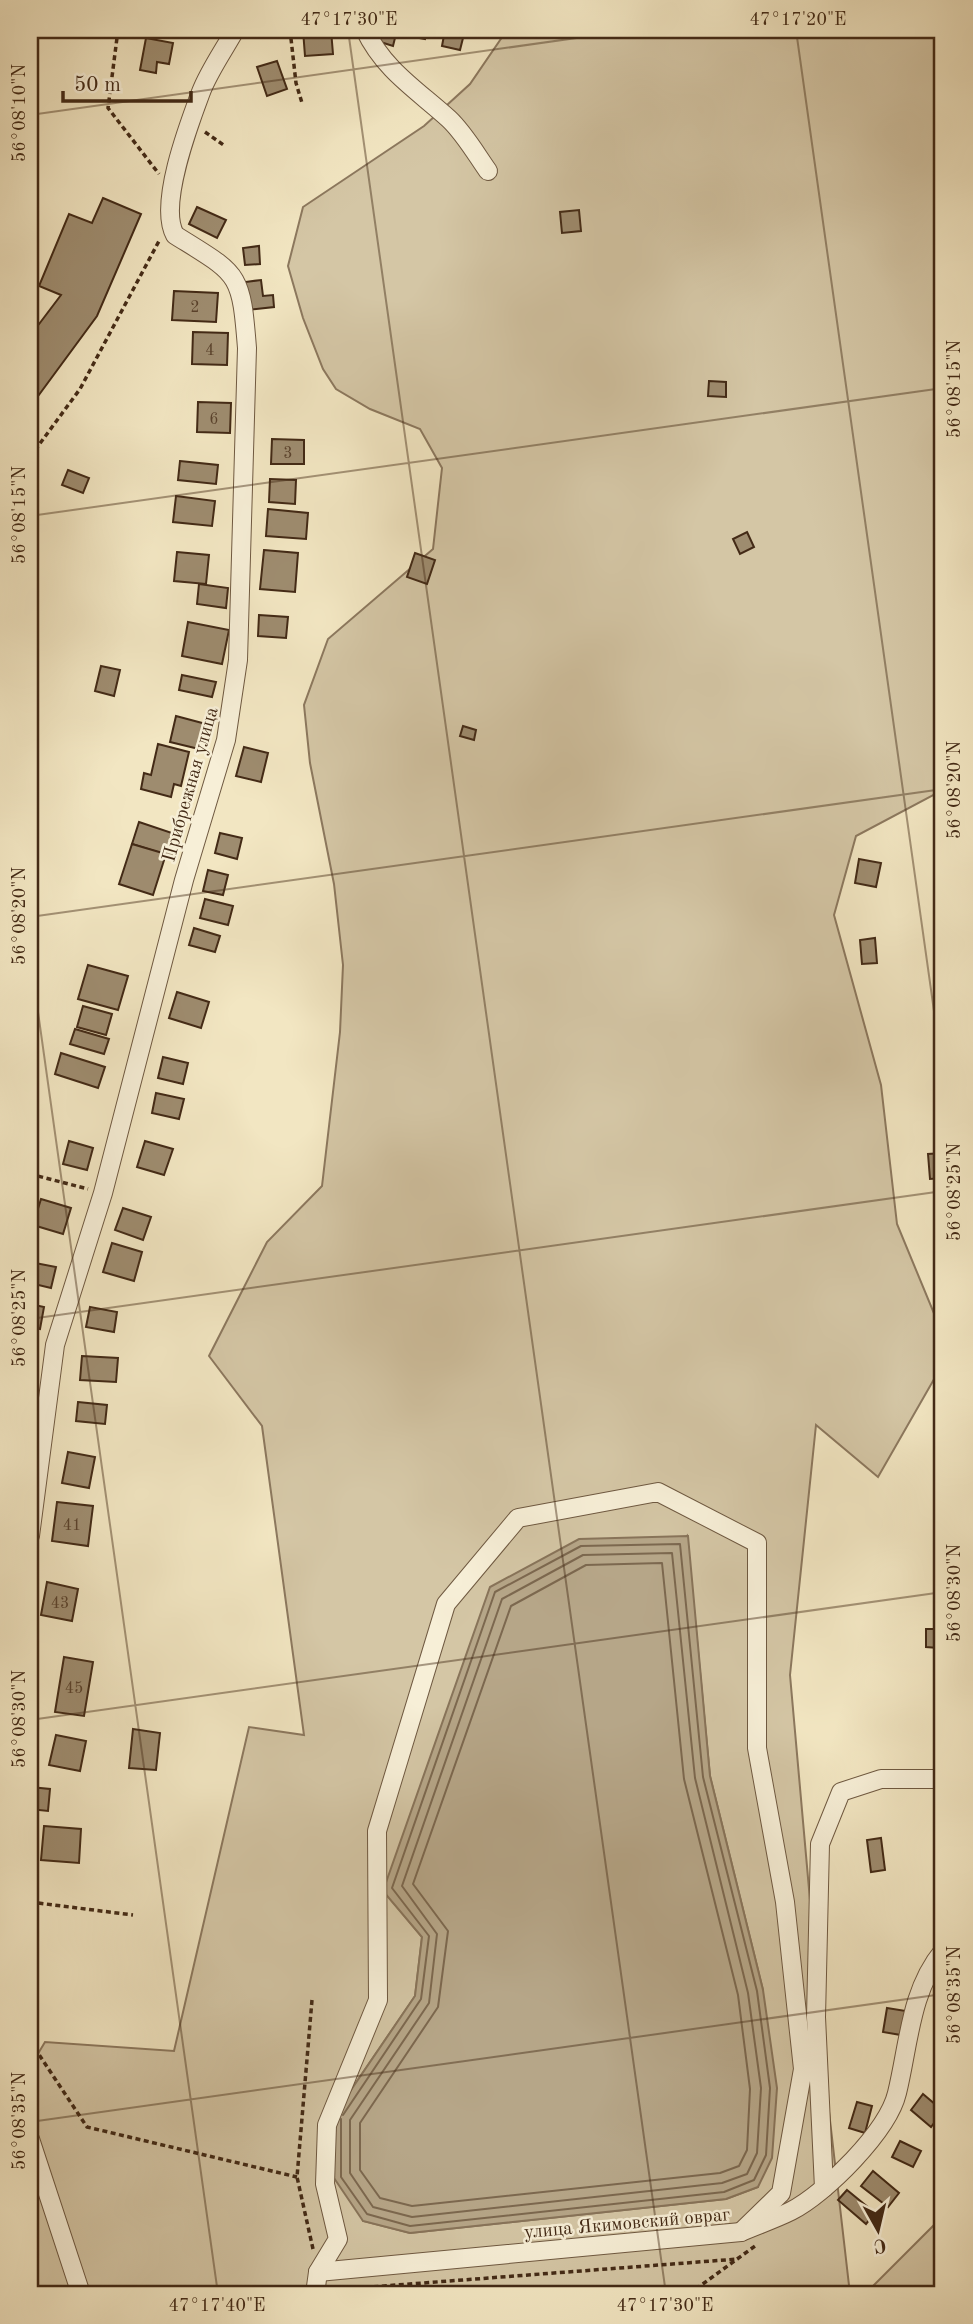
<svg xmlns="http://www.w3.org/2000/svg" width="973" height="2324" font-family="'Old Standard TT',serif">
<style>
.green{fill:#d4c6a5;stroke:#8c785e;stroke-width:2;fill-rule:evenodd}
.water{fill:#b6a688;stroke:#88745a;stroke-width:2}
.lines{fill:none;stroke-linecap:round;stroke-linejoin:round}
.shore{stroke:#7c684f;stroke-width:2}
.building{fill:#9e8c6f;stroke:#432a16;stroke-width:2}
.minor-casing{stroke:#6f5941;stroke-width:20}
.path{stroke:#432a16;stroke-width:3.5;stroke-dasharray:5 3.5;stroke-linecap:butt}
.minor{stroke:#f7efd7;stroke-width:18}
.ticks{fill:none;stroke:#432a16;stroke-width:2;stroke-opacity:0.45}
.labels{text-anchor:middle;stroke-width:5;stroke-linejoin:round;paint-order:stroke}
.number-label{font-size:16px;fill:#5a422c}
.street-label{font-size:19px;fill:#432a16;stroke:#f7efd7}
.neatline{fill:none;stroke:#432a16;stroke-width:2.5}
.ticks-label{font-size:18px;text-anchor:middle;fill:#432a16}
</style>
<rect width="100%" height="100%" fill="#f2e6c2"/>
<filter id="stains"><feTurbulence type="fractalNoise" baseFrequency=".00286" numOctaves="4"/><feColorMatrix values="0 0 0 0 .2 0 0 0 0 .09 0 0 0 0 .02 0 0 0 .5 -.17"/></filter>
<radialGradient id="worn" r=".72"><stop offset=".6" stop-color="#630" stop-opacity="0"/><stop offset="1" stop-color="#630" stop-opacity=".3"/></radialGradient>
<!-- green -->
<g class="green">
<path d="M507,30H943V790L856,836L834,915L881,1085L897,1224L938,1323L941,1367L878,1477L816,1425L790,1675L828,2103L850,2294H30V2067L45,2042L174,2051L249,1727L304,1735L262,1426L209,1356L267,1242L322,1186L340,1032L343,965L334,884L310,763L304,705L328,639L433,549L442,468L420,429L370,409L336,389L323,369L303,318L288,266L303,207L424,126L470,84ZM687,1536L710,1776L763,1990L758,2187L726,2199L410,2233L363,2221L334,2115L415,1996L422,1937L383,1890Z"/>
<path d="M943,2216V2294H865Z"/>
</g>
<!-- water -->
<path class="water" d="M688,1536L710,1776L763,1990L777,2088L772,2158L758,2187L726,2199L410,2233L363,2221L334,2178V2115L415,1996L422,1937L383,1891L490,1587L579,1539Z"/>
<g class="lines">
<!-- shore -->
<g class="shore">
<path d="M672,1553L695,1778L748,1993L761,2088L757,2153L747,2174L722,2183L412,2217L373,2207L350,2173V2120L429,2003L437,1934L402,1886L502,1599L583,1555Z"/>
<path d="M662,1563L684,1779L738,1995L750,2089L747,2150L739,2166L720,2173L412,2206L380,2198L360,2170V2123L438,2007L448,1931L413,1884L511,1606L586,1565Z"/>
<path d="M341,2119V2177L367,2214L410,2226L724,2192L754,2180L766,2155L770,2088L757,1991L703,1777L680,1544L581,1546L495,1592L392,1888L429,1936L421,1999L343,2115"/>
</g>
</g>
<!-- building -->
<g class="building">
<path d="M303,30H331L333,54L305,56Z"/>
<path d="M374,30H397L393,46L371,39Z"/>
<path d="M404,30H427L425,39L403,35Z"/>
<path d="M445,30H465L460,50L442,46Z"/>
<path d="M146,38L173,43L169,64L157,62L156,73L140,70Z"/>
<path d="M277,61L287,89L267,96L257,67Z"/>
<path d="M103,198L141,214L97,316L30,407V336L61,295L39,286L69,214L92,223Z"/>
<path d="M197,207L226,220L217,238L189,224Z"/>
<path d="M579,210L581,231L562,233L560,212Z"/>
<path d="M259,246L260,264L245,265L243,248Z"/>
<path d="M261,280L263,296L273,295L274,307L248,310L245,282Z"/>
<path d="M174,291L218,293L216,322L172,320Z"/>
<path d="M193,332L228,333L227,365L192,364Z"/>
<path d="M709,381L726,382V397L708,396Z"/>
<path d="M198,402L231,403L230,433L197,432Z"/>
<path d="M272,439L304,440V464H271Z"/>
<path d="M180,461L218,465L216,484L178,480Z"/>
<path d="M68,470L89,478L83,493L62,485Z"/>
<path d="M270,479L296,480L295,504L269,502Z"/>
<path d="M176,496L215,501L212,526L173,522Z"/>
<path d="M268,509L308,513L306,539L266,536Z"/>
<path d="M747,532L754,547L740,554L733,539Z"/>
<path d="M264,550L298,553L295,592L260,589Z"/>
<path d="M177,552L209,555L206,584L174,581Z"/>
<path d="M415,553L435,560L427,584L407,577Z"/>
<path d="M199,584L228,588L226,608L197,604Z"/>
<path d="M259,615L288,617L286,638L258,636Z"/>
<path d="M188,622L229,630L222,664L182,656Z"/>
<path d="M101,666L120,670L114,696L95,691Z"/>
<path d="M182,675L216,682L212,697L179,690Z"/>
<path d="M176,716L206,724L199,749L170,742Z"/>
<path d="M463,726L476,730L474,740L460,736Z"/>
<path d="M158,744L189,752L181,786L174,784L171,797L141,789L144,773L151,775Z"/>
<path d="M244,747L268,753L261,782L236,776Z"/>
<path d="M139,822L181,836L173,857L132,844Z"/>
<path d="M220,833L242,838L237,859L215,853Z"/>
<path d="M132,844L166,854L153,895L119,884Z"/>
<path d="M859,859L881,863L876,887L855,883Z"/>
<path d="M208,870L228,875L223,895L203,891Z"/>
<path d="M205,899L233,906L228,925L200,918Z"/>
<path d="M194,928L220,936L215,952L189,945Z"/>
<path d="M875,938L877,963L862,964L860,940Z"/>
<path d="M88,965L128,976L118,1010L78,999Z"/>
<path d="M177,992L209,1002L201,1028L169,1018Z"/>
<path d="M83,1006L112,1014L106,1035L77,1027Z"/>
<path d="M75,1029L109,1039L104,1054L70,1044Z"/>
<path d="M61,1053L105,1067L98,1088L55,1074Z"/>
<path d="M163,1057L188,1063L183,1084L158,1078Z"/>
<path d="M156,1093L184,1099L179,1119L152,1113Z"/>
<path d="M69,1141L93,1148L87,1170L63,1164Z"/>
<path d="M145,1141L173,1149L164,1175L137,1167Z"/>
<path d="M943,1153V1178L930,1179L928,1154Z"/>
<path d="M41,1199L71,1208L63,1234L33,1225Z"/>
<path d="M123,1208L151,1217L143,1240L115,1230Z"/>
<path d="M112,1243L142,1252L134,1281L103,1272Z"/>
<path d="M30,1262L56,1267L51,1288L30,1283Z"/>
<path d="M30,1304L44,1307L40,1329L30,1327Z"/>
<path d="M90,1307L117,1312L114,1332L86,1327Z"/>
<path d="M82,1356L118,1358L116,1382L80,1380Z"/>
<path d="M78,1402L107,1405L105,1424L76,1421Z"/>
<path d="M68,1452L95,1457L89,1488L62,1483Z"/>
<path d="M57,1502L93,1506L88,1546L52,1541Z"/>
<path d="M47,1582L78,1589L72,1621L41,1615Z"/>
<path d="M926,1629H938V1648L926,1647Z"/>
<path d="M64,1657L93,1662L84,1716L55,1712Z"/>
<path d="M133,1729L160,1733L156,1770L129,1768Z"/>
<path d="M56,1735L86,1741L80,1771L49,1765Z"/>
<path d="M30,1787L50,1789L48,1811L30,1809Z"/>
<path d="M44,1826L81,1829L79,1863L41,1860Z"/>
<path d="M881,1838L885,1870L871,1872L867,1840Z"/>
<path d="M887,2008L906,2011L901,2035L883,2032Z"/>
<path d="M923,2094L943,2111L931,2127L911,2110Z"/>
<path d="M857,2102L872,2106L865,2133L849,2128Z"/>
<path d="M900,2141L921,2151L913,2167L892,2157Z"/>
<path d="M873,2171L899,2193L888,2207L861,2186Z"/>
<path d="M847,2190L875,2213L866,2224L838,2200Z"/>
</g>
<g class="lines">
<!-- minor casing -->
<g class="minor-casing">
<g id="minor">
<path d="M365,30C384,70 417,90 449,119C464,133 476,154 488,171"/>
<path d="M30,1536L55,1345L103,1193L184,880L226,740L238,660L247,348C241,271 239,275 175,235C158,205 189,124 201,92C209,71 224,50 235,30"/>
<path d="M30,2139L81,2294"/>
<path d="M824,2188L816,2017L820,1844L841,1792L881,1779H943"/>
<path d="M318,2272L741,2232C757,2225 775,2219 791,2211C825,2194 888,2131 897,2093C909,2044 910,1991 943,1951"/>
<path d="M315,2294L318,2272L338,2239L325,2184L327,2125L378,2000L377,1831L446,1604L518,1518L658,1492L757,1543V1748L785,1902L803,2069L781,2193L741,2232"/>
</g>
</g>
<!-- path -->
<g class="path">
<path d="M118,30L108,108L159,174"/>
<path d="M290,30L296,83L302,103"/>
<path d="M205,132L225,146"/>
<path d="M30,457L80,389L159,241"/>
<path d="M30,1174L88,1189"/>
<path d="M30,1902L133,1915"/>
<path d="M312,2000L297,2177L313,2249"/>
<path d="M30,2041L87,2127L297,2177"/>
<path d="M381,2287L382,2294"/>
<path d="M331,2290L738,2259"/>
<path d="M689,2294L755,2246"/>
</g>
<!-- minor -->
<use href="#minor" class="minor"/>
</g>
<!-- ticks -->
<path class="ticks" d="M348,30L666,2294M796,30L943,1075M30,115L633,30M30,516L943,388M30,917L943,789M30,955L218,2294M30,1319L943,1191M30,1720L943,1592M30,2122L943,1994"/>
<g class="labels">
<!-- number labels -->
<g class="number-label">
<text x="195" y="312">2</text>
<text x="210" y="355">4</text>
<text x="214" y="424">6</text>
<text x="288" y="458">3</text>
<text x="72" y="1530">41</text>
<text x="60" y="1608">43</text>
<text x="74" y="1693">45</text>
</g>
<!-- street labels -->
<g class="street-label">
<text transform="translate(189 784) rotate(-74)" y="7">Прибрежная улица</text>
<text transform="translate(627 2222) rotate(-5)" y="7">улица Якимовский овраг</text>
</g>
</g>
<!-- margin -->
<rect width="973" height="2324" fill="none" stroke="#f2e6c2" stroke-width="77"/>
<!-- north arrow -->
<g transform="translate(878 2230) rotate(172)" stroke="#f7efd7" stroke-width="5" paint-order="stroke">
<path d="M0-5L12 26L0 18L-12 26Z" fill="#432a16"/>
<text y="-10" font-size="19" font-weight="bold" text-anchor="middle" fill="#432a16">С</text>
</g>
<!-- scale -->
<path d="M63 91v10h128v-10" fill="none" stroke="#432a16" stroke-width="3.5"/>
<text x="74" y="91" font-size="21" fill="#432a16" stroke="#f7efd7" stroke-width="5" paint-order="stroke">50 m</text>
<rect x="38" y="38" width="896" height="2248" class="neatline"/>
<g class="ticks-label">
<text x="349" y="25">47°17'30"E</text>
<text x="798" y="25">47°17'20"E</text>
<text transform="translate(19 113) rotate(-90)" y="6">56°08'10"N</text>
<text transform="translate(954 389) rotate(-90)" y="6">56°08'15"N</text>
<text transform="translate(19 515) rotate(-90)" y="6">56°08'15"N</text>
<text transform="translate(954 790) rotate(-90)" y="6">56°08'20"N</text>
<text transform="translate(19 916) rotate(-90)" y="6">56°08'20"N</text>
<text transform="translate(954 1192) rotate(-90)" y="6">56°08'25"N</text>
<text transform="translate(19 1318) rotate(-90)" y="6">56°08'25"N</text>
<text transform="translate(954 1593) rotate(-90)" y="6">56°08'30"N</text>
<text transform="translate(19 1719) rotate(-90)" y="6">56°08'30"N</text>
<text transform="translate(954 1995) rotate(-90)" y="6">56°08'35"N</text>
<text transform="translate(19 2121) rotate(-90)" y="6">56°08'35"N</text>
<text x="217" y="2311">47°17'40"E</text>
<text x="665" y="2311">47°17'30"E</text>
</g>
<rect width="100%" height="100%" filter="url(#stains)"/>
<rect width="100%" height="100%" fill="url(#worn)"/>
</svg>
